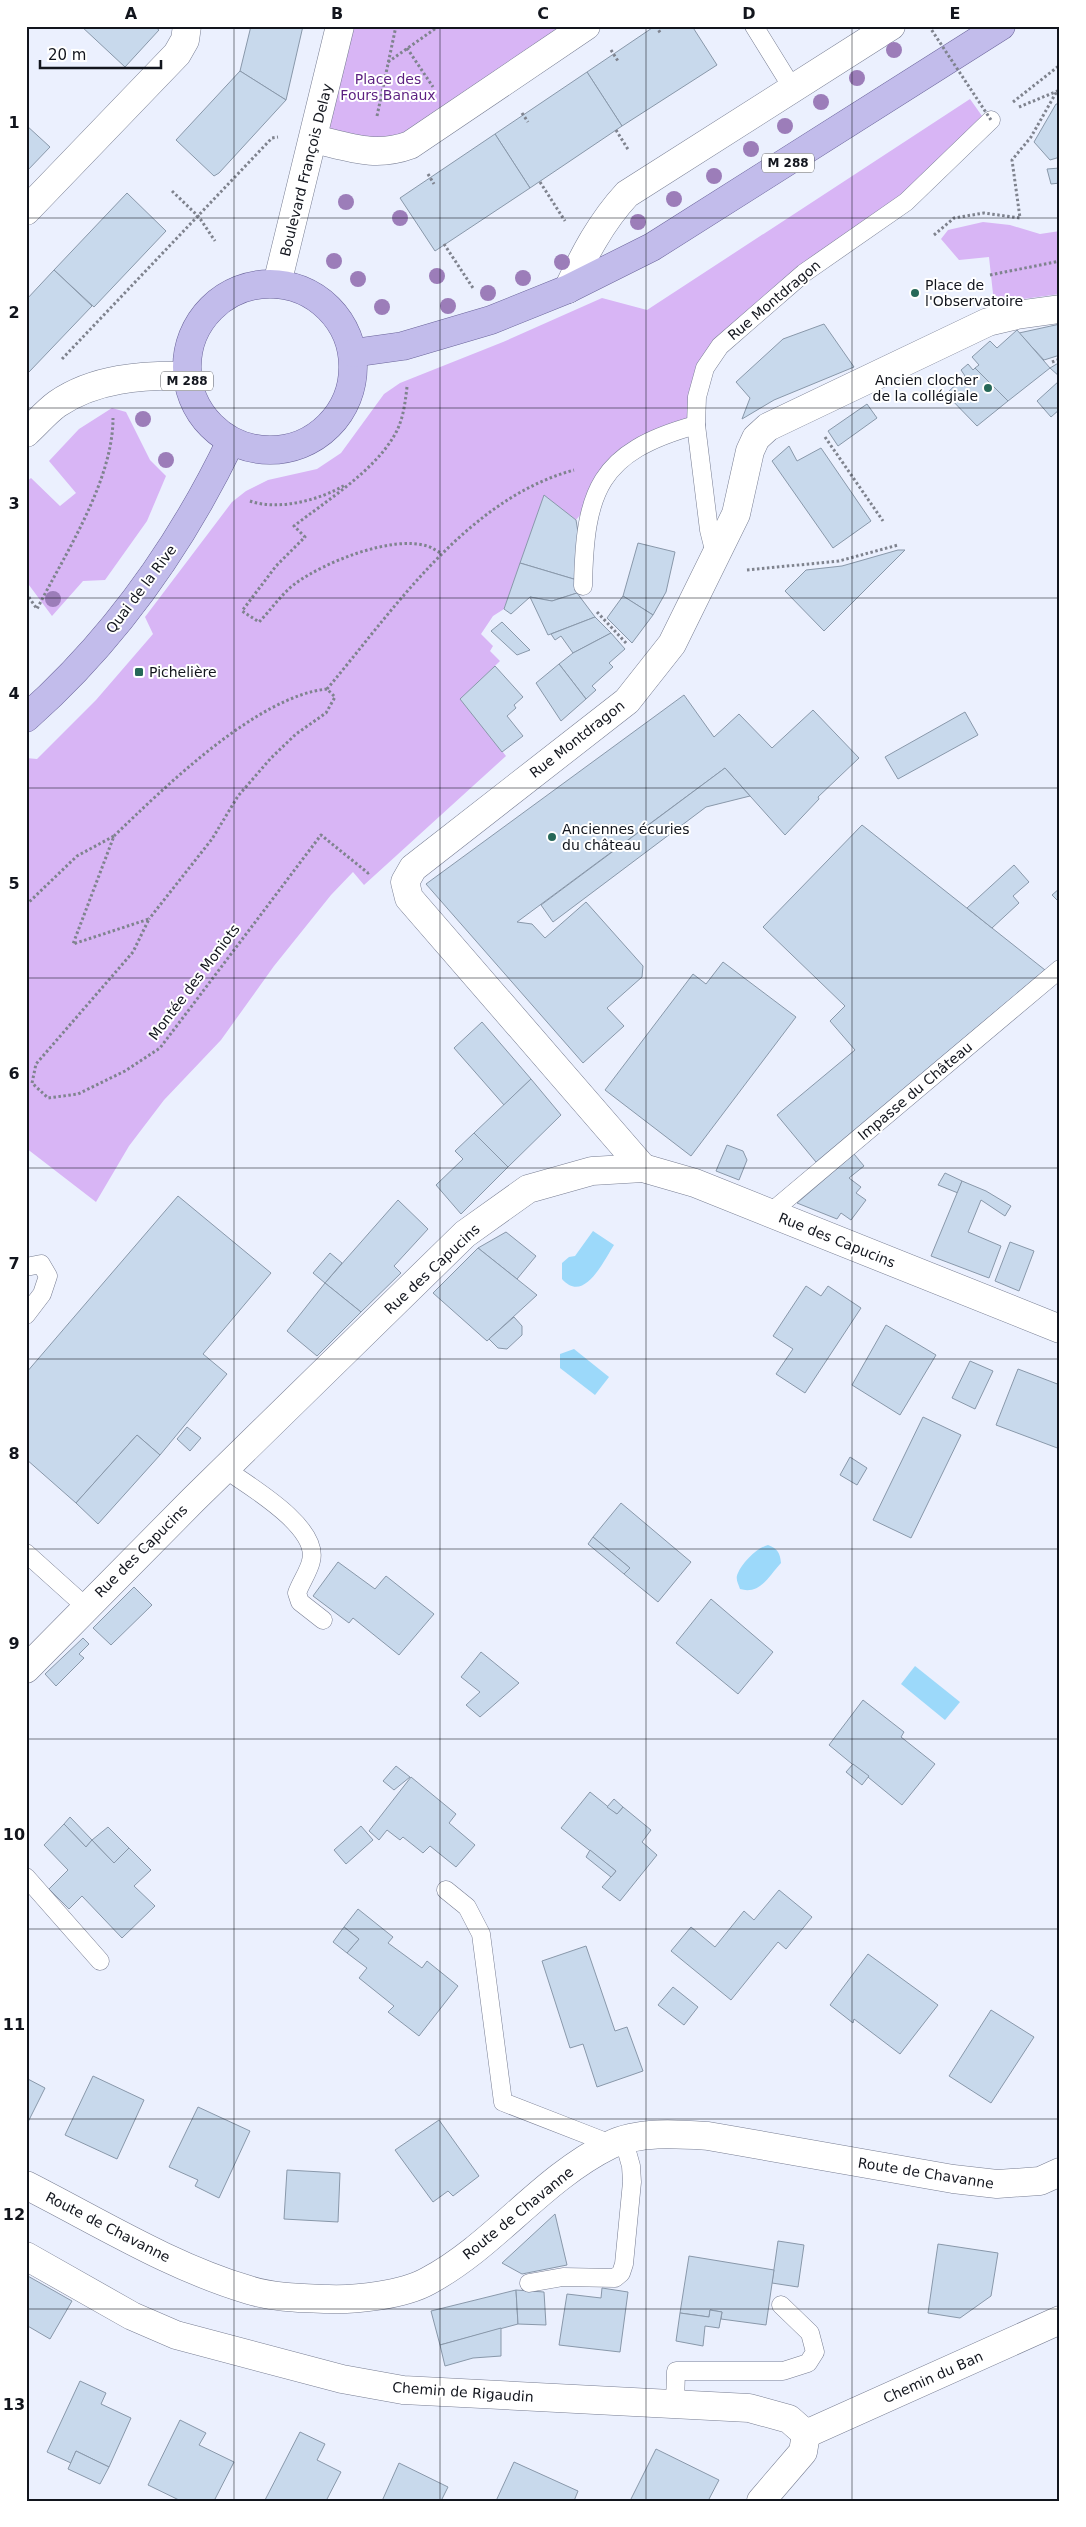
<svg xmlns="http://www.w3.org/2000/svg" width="1086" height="2527" font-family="'DejaVu Sans',sans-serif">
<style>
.green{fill:#d8b5f5}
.water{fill:#9cd9fa}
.building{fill:#c8d9ec;stroke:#8998aa}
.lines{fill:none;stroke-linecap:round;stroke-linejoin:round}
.service-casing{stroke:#777d92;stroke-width:19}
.minor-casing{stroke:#777d92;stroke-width:29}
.secondary-casing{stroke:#777d92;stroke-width:29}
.primary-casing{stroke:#6a649a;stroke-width:29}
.path{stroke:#7f838e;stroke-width:3;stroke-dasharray:2.5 2.5;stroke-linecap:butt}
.service{stroke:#fff;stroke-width:18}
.minor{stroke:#fff;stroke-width:28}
.secondary{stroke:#fff;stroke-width:28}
.primary{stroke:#c2bceb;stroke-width:28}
.path-bridge{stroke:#7f838e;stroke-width:3;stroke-dasharray:2.5 2.5;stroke-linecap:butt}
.tree{fill:#9c7db9}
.grid{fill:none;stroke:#12151d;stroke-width:1;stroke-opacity:0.55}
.poi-dot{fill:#266858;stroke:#fff;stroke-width:2}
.labels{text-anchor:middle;stroke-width:4;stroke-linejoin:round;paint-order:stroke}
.shield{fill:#fff;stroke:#595b61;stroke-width:1}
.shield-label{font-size:12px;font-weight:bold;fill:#12151d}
.park-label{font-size:14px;fill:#5c1f81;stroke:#fff}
.street-label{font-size:14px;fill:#12151d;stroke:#fff}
.poi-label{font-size:14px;fill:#12151d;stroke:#fff;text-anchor:start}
.neatline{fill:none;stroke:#12151d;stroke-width:2}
.grid-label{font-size:16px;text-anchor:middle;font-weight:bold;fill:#12151d}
</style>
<rect width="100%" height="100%" fill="#ebf0fe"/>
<!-- green -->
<g class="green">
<path d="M340,26H586L410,145L314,139Z"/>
<path d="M970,99L987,123L720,345L696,425L639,445L576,520L544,496L504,609L493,616L481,634L493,646L490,651L500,661L461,699L506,756L364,885L353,872L331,895L274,966L221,1040L164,1100L129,1146L96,1202L26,1148V758L37,759L96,700L153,634L145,617L232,502L246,491L268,480L317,469L341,453L384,394L400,383L503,342L602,298L647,310Z"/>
<path d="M983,222L1010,225L1040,234L1060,231V294L994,303L989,257L959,260L941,239L948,230Z"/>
<path d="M112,408L126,412L150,460L166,476L147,521L105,580L83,581L52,616L26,581V482L31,478L60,506L76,493L49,461L79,429Z"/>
</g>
<!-- water -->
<g class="water">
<path d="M593,1231L614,1245C603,1262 584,1304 562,1279V1263L569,1257L575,1256Z"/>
<path d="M574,1349L609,1377L595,1395L560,1368V1354Z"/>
<path d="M768,1545C778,1549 780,1553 781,1563C769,1576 760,1595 740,1589C738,1583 735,1579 738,1573C742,1563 758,1547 768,1545Z"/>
<path d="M915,1666L960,1702L945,1720L901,1684Z"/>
</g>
<!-- building -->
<g class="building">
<path d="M81,26H154L159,30L125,67Z"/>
<path d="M251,26H303L286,100L240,71Z"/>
<path d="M655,26H692L717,65L622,126L587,72Z"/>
<path d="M240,71L286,100L219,173L214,176L176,140Z"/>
<path d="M587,72L622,126L530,188L495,134Z"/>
<path d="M1056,104H1060V157L1050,160L1034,142Z"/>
<path d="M26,125L50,147L26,172Z"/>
<path d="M495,134L530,188L435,251L400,198Z"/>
<path d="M1060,168V183L1051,184L1047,169Z"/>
<path d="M127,193L166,231L94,307L54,270Z"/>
<path d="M54,270L92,306L29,372L26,369V300Z"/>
<path d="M824,324L854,367L774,400L742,419L750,398L736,382L783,339Z"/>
<path d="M1060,324V355L1044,360L1019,333Z"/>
<path d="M1017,330L1050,368L1008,401L975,368L979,365L972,357L990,341L997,348Z"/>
<path d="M1060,362V377L1050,368Z"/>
<path d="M968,364L973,370L975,368L1008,401L977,426L946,394L965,376L961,370Z"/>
<path d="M1059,381L1060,409L1051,417L1037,401Z"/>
<path d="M867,404L877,418L838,446L828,431Z"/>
<path d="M789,446L797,461L821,448L871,521L833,548L772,461Z"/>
<path d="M544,495L576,520L578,532L577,580L520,563Z"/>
<path d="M638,543L675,552L666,592L653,615L623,596Z"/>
<path d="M898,550H905L824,631L785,591L806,570L842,566Z"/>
<path d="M520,563L577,580V593L552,601L530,597L511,614L504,609Z"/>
<path d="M577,593L595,617L548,635L530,597L552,601Z"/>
<path d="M623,596L653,615L632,643L607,618Z"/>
<path d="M595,617L611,633L573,653L561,636L555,640L551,634Z"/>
<path d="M502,622L530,650L517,655L491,631Z"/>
<path d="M611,633L625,649L609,663L613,667L592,686L596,690L586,699L559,664L573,653Z"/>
<path d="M559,664L586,699L561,721L536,683Z"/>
<path d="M495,666L523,697L514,705L516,708L507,716L523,736L502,752L460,699Z"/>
<path d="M684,695L714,737L739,714L772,748L813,710L859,758L818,797L819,799L785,835L725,768L517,922L532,924L545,938L586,902L643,966L642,977L607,1008L624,1026L583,1063L426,884Z"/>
<path d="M965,712L978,735L898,779L885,757Z"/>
<path d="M725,768L750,796L706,807L553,922L541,905Z"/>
<path d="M862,825L1045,970L816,1162L777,1115L855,1050L830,1021L845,1006L763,927Z"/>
<path d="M1014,865L1029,882L1013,896L1019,903L992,928L967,908Z"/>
<path d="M1060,888V903L1052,895Z"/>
<path d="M723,962L796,1017L691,1156L605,1090L693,974L706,984Z"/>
<path d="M482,1022L531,1079L504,1105L454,1048Z"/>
<path d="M531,1079L561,1115L508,1167L474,1133Z"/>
<path d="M474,1133L508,1167L461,1214L436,1185L463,1159L455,1151Z"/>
<path d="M727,1145L743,1151L747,1160L739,1180L716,1171Z"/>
<path d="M854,1154L864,1166L849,1178L861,1187L856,1193L866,1200L851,1220L841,1213L837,1219L797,1203Z"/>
<path d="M945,1173L962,1181L958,1193L938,1185Z"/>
<path d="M962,1181L986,1191L1011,1206L1005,1216L981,1200L968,1232L1001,1246L989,1278L931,1256Z"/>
<path d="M178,1196L271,1273L203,1354L227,1374L160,1455L137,1435L76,1503L26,1459V1373Z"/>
<path d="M398,1200L428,1229L394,1266L401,1273L361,1312L325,1283Z"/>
<path d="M506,1232L536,1256L517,1279L478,1248Z"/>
<path d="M1010,1242L1034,1251L1019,1291L995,1281Z"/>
<path d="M478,1248L537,1295L487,1341L433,1293Z"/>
<path d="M330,1253L342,1263L325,1283L313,1273Z"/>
<path d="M325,1283L361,1312L317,1356L287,1331Z"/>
<path d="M806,1286L821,1296L828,1286L861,1308L805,1393L776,1374L793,1349L773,1336Z"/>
<path d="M514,1317L522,1326V1335L507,1349L498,1348L489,1339Z"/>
<path d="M886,1325L936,1355L900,1415L852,1385Z"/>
<path d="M970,1361L993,1371L975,1409L952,1398Z"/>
<path d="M1018,1369L1060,1385V1449L996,1425Z"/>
<path d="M923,1417L961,1435L911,1538L873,1520Z"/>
<path d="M187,1427L201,1438L190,1451L177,1439Z"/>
<path d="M137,1435L160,1455L98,1524L76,1503Z"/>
<path d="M850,1457L867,1468L857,1485L840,1475Z"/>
<path d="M621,1503L691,1562L658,1602L624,1574L630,1568L593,1537Z"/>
<path d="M593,1537L630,1568L624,1574L588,1544Z"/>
<path d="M338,1562L375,1589L386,1576L434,1614L399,1655L353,1618L349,1623L313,1596Z"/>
<path d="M134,1587L152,1605L111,1645L93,1628Z"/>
<path d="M711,1599L773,1652L738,1694L676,1643Z"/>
<path d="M83,1638L89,1644L79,1654L84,1658L56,1686L45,1674Z"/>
<path d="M481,1652L519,1683L480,1717L466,1705L480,1692L461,1677Z"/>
<path d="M863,1700L904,1732L901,1737L935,1764L902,1805L829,1745Z"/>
<path d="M853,1764L869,1776L862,1785L846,1772Z"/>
<path d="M396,1766L410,1777L394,1790L383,1781Z"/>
<path d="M411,1777L456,1814L449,1823L475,1845L456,1867L430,1846L423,1853L403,1837L400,1840L387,1830L379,1840L369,1831Z"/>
<path d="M590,1792L617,1814L623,1807L651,1830L642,1842L657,1855L620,1901L602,1887L616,1871L561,1828Z"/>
<path d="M614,1799L623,1807L617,1814L607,1807Z"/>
<path d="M70,1817L92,1840L86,1847L64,1824Z"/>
<path d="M64,1824L86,1847L92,1840L114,1863L129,1848L151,1870L134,1886L155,1906L122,1938L82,1896L69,1909L49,1889L68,1870L44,1845Z"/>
<path d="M361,1826L373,1840L346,1864L334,1850Z"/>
<path d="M108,1827L129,1848L114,1863L92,1840Z"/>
<path d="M590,1850L616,1871L611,1877L586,1857Z"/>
<path d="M779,1890L812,1917L786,1949L778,1942L731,2000L671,1951L691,1927L715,1947L744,1911L754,1920Z"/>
<path d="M358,1909L393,1937L388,1943L422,1968L427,1961L458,1986L419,2036L388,2012L394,2006L359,1978L367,1968L347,1953L359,1939L344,1927Z"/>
<path d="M344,1927L359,1939L347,1953L333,1942Z"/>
<path d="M586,1946L615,2031L627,2027L643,2071L597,2087L583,2044L570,2048L542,1961Z"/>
<path d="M868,1954L938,2005L900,2054L854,2019L853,2023L830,2005Z"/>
<path d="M673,1987L698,2007L684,2025L658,2005Z"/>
<path d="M991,2010L1034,2037L991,2103L949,2076Z"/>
<path d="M93,2076L144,2100L117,2159L65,2135Z"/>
<path d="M26,2078L45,2088L26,2126Z"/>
<path d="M198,2107L250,2131L219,2198L195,2186L198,2180L169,2167Z"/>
<path d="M439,2120L479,2176L453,2196L448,2191L433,2202L395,2150Z"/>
<path d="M287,2170L340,2173L338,2222L284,2219Z"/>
<path d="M555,2214L567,2265L522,2274L502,2263Z"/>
<path d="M778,2241L804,2245L798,2287L772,2283Z"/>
<path d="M938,2244L998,2253L991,2296L960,2318L928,2313Z"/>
<path d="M689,2256L774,2270L766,2325L721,2319L722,2312L710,2310L709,2317L680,2313Z"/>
<path d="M26,2275L72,2301L50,2339L26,2325Z"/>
<path d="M602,2288L628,2292L620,2352L559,2345L567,2294L601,2298Z"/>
<path d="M516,2290L518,2324L440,2345L431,2311Z"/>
<path d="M516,2290L544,2292L546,2325L518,2324Z"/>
<path d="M710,2310L722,2312L719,2328L705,2326L703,2346L676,2341L680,2313L709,2317Z"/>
<path d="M501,2328V2356L473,2358L445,2366L440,2345Z"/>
<path d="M80,2381L106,2393L101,2404L131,2418L109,2467L76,2451L71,2463L47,2452Z"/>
<path d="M180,2420L206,2433L199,2445L234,2462L214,2501H181L148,2485Z"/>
<path d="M300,2432L325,2444L317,2460L341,2472L326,2501L265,2500Z"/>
<path d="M656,2449L719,2480L708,2501H630Z"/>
<path d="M76,2451L109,2467L100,2484L68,2469Z"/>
<path d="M514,2462L578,2491L574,2501H496Z"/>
<path d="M399,2463L448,2487L441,2501H382Z"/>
</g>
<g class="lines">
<!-- service casing -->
<g class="service-casing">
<g id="service">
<path d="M754,26L793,89"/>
<path d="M719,549L713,546L709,530L696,425L697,397L705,368L720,346L804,273L906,202L991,120"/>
<path d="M583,586C585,491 598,452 696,425"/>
<path d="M770,1213L1060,969"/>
<path d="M26,1267L41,1264L48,1276L42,1294L26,1315"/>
<path d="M225,1469C249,1486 320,1527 311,1561C309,1571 301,1582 297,1593L300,1602L323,1620"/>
<path d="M26,1553L86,1607"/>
<path d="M26,1877L100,1961"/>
<path d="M446,1890L467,1907L481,1934L503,2102L611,2144"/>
<path d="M529,2283L563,2277L615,2278L621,2273L624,2264L632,2182L631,2166L624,2141"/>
<path d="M675,2404L676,2371H783L808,2363L815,2352L810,2333L781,2305"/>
</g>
</g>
<!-- minor casing -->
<g class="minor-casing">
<g id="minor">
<path d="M314,139C349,147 375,158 410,145L586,26"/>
<path d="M26,211L177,54L185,40L187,26"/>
<path d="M277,284L340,26"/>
<path d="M568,289C584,255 601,222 627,194L891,26"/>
<path d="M26,433C36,424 46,412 57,404C95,378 142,375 186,376"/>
<path d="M643,1168L409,898L405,882L413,868L627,701L672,644L736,514L750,451L756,438L768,427L988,322L1017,315L1060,309"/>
<path d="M26,1669L193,1500L465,1234L528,1189L592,1171L643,1168L695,1183L1060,1329"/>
<path d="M26,2256L132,2316L176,2335L342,2379L403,2390L749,2408L789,2419L806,2434"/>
<path d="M806,2434L1060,2320"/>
<path d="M761,2501L803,2452L806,2434"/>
</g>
</g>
<!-- secondary casing -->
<g class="secondary-casing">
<path id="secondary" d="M26,2185C99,2222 171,2267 249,2290C275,2298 302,2298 328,2299C356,2300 403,2295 428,2281C495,2245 541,2179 610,2145C638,2131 678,2134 708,2136L953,2179L997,2184L1040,2181L1060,2172"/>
</g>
<!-- primary casing -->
<g class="primary-casing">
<g id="primary">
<circle cx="270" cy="367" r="83"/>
<path d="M353,353L403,346L491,320L568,289L652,247L1001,26"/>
<path d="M26,718C113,641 181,545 231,441"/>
</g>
</g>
<!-- path -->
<g class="path">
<path d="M656,26L661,34"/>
<path d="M407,48L433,87"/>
<path d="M611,50L618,61"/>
<path d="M388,62L439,26"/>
<path d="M1013,102L1060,65"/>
<path d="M1019,107L1060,90"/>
<path d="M522,113L528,122"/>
<path d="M377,116L396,26"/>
<path d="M616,130L629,151"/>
<path d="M428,174L434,184"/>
<path d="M540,182L565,221"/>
<path d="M172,191L199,217L215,241"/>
<path d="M934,235L954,218L984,213L1020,218L1012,160L1031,137L1057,91"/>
<path d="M444,244L473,288"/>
<path d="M990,275L1060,261"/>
<path d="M62,359L272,138L278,137"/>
<path d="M1052,362L1060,359"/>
<path d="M407,387C405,404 403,421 394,436C373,472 326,501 294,526L305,537L276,566L242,611L259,622C271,610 282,593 296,583C325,562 392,535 427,546C432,547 436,551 441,553"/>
<path d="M825,437L883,521"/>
<path d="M250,501C278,511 320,500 345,485"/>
<path d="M747,570L839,561L898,545"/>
<path d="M26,593L37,609C65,554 113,481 113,418"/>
<path d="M597,612L627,644"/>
<path d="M327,689C395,608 467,499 574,470"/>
<path d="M114,836C164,788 257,696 327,689L335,697L326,713L296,734L271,758L238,796L212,839L149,919"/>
<path d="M26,905L77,856L114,836L73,944L149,919L133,952L36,1064L32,1083L48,1098L78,1094L125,1071L160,1048L321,835L368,873L371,871"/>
</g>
<!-- service -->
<use href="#service" class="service"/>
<!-- minor -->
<use href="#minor" class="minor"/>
<!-- secondary -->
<use href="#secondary" class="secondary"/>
<!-- primary -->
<use href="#primary" class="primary"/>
<!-- path-bridge -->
<path class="path-bridge" d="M929,26L991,120"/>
</g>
<!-- trees -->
<g class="tree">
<circle cx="894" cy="50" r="8"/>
<circle cx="857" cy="78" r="8"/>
<circle cx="821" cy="102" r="8"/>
<circle cx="785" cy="126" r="8"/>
<circle cx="751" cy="149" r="8"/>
<circle cx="714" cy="176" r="8"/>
<circle cx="674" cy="199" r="8"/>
<circle cx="346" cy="202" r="8"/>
<circle cx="400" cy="218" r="8"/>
<circle cx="638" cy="222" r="8"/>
<circle cx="334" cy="261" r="8"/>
<circle cx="562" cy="262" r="8"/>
<circle cx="437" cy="276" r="8"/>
<circle cx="523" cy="278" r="8"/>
<circle cx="358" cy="279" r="8"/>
<circle cx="488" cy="293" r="8"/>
<circle cx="448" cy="306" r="8"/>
<circle cx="382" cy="307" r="8"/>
<circle cx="143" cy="419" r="8"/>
<circle cx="166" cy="460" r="8"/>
<circle cx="53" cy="599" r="8"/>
</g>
<!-- grid -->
<path class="grid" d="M234,26V2501M440,26V2501M646,26V2501M852,26V2501M26,218H1060M26,408H1060M26,598H1060M26,788H1060M26,978H1060M26,1168H1060M26,1359H1060M26,1549H1060M26,1739H1060M26,1929H1060M26,2119H1060M26,2309H1060"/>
<!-- markers -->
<g class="poi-dot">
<circle cx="915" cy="293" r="5"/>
<circle cx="988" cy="388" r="5"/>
<rect x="134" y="667" width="10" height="10" rx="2.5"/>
<circle cx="552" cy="837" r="5"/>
</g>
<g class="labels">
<!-- shield labels -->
<g class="shield">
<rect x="762" y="153.5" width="52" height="19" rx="4"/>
<rect x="161" y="371.5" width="52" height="19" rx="4"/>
</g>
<g class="shield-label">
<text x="788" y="167">M 288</text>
<text x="187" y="385">M 288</text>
</g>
<!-- park labels -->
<g class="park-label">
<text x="388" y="84">Place des<tspan x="388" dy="16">Fours Banaux</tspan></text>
</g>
<!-- street labels -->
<g class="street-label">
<text transform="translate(306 170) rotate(-76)" y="5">Boulevard François Delay</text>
<text transform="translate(774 300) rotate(-40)" y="5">Rue Montdragon</text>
<text transform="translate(141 589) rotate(-53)" y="5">Quai de la Rive</text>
<text transform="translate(577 739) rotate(-38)" y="5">Rue Montdragon</text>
<text transform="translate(194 982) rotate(-53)" y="5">Montée des Moniots</text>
<text transform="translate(915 1091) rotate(-40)" y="5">Impasse du Château</text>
<text transform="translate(837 1240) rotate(22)" y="5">Rue des Capucins</text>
<text transform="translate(432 1269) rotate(-43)" y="5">Rue des Capucins</text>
<text transform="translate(141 1551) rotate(-45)" y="5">Rue des Capucins</text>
<text transform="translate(926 2173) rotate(9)" y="5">Route de Chavanne</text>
<text transform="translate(518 2213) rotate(-39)" y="5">Route de Chavanne</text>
<text transform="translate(108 2227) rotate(27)" y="5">Route de Chavanne</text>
<text transform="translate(933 2377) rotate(-24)" y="5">Chemin du Ban</text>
<text transform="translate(463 2392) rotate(4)" y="5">Chemin de Rigaudin</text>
</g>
<!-- poi labels -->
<g class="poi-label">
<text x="925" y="290">Place de<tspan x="925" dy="16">l'Observatoire</tspan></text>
<text x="978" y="385" text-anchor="end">Ancien clocher<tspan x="978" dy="16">de la collégiale</tspan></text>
<text x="149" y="677">Pichelière</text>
<text x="562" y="834">Anciennes écuries<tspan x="562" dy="16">du château</tspan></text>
</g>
</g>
<!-- border -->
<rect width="1086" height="2527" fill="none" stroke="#ffffff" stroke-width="55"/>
<!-- scale -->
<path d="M40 60v8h121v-8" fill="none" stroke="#12151d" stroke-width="2.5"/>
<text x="48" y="60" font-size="15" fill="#12151d" stroke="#ffffff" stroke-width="4" paint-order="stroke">20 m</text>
<rect x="28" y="28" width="1030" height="2472" class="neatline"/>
<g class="grid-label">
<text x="131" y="19">A</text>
<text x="337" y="19">B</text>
<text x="543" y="19">C</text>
<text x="749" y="19">D</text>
<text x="955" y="19">E</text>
<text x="14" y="128">1</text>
<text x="14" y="318">2</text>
<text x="14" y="509">3</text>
<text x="14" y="699">4</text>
<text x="14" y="889">5</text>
<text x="14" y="1079">6</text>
<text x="14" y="1269">7</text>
<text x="14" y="1459">8</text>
<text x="14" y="1649">9</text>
<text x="14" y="1840">10</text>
<text x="14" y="2030">11</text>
<text x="14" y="2220">12</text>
<text x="14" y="2410">13</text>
</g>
</svg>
